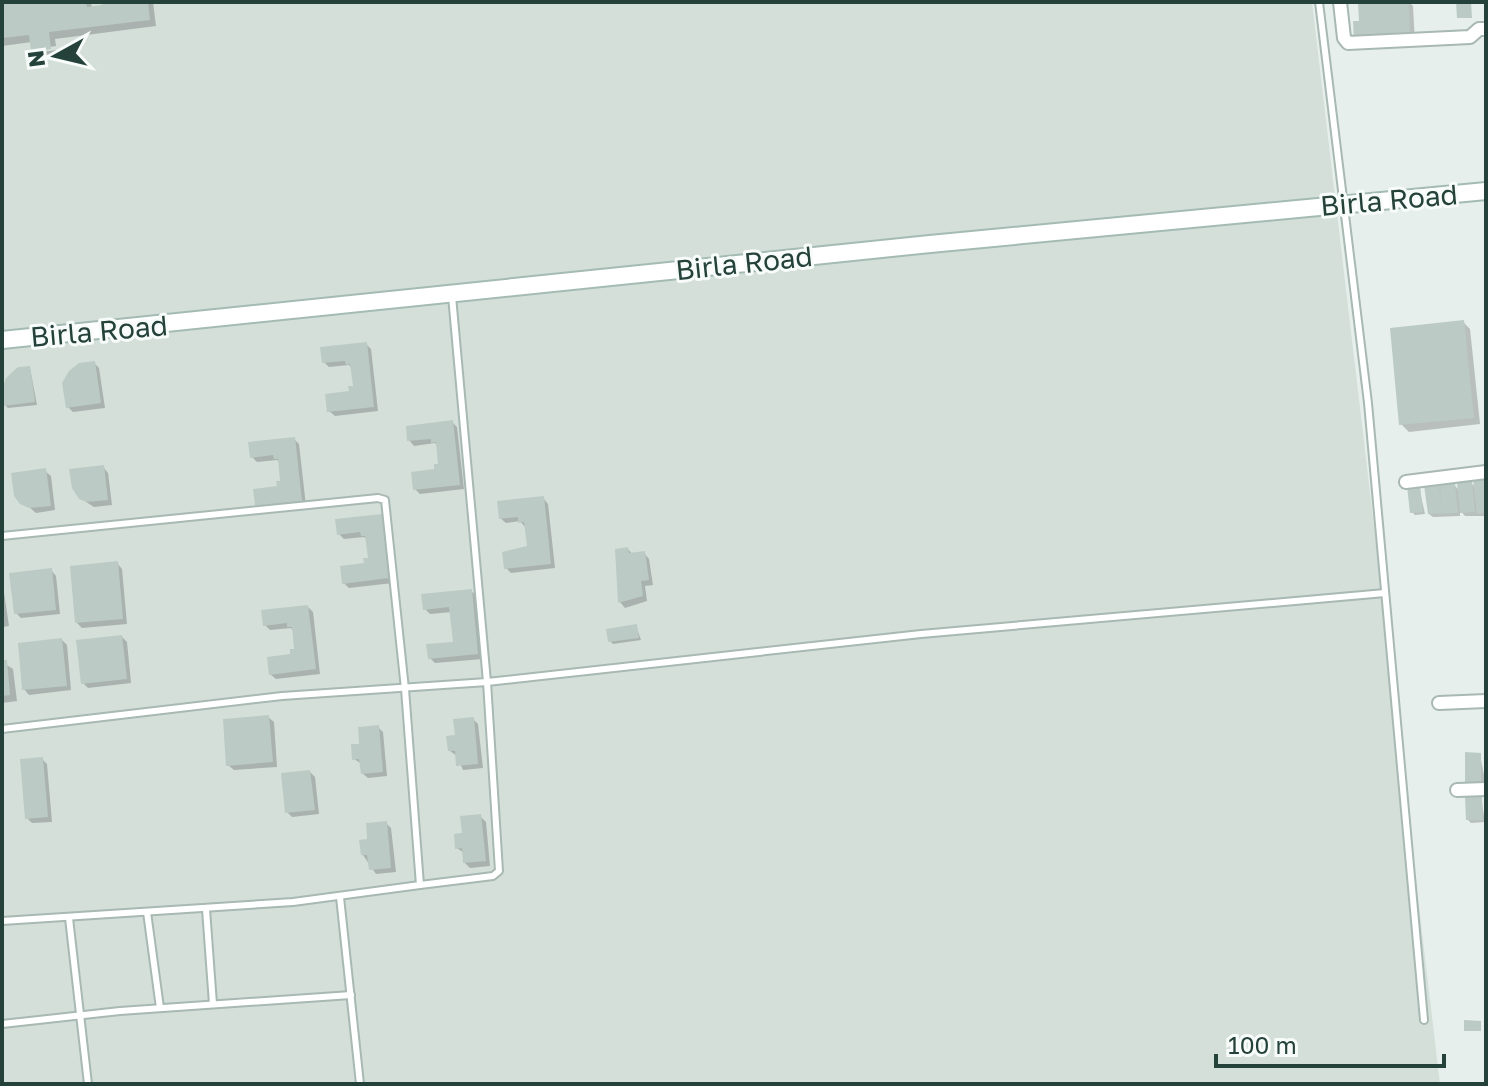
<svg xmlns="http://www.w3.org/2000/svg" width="1488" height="1086" font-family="'Golos Text',sans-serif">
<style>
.built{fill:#d4dfda}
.shadow{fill:#0003}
.building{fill:#bbcac4}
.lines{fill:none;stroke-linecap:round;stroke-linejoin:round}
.lane-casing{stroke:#a8b8b2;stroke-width:10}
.street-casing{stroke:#a8b8b2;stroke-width:16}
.secondary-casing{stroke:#a4bbb3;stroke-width:20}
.lane{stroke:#fff;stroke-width:6}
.street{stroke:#fff;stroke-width:12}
.secondary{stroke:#fff;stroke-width:16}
.labels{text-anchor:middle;stroke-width:6;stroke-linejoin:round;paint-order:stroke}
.street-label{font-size:28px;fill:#24423a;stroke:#f7fbf9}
</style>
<rect width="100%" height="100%" fill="#e6efeb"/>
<!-- built -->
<path class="built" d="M2,2H1312L1440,1084H2Z"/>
<!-- shadow -->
<g class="shadow">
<path d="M2,2H91L92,9L104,7V2H153L156,26L55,39L56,46L36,49V53L56,50L57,56L40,58L33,51L32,42L2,46Z"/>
<path d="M1391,2H1409L1413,6L1415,43L1361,23Z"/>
<path d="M1463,322L1470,329L1480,424L1409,432L1401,424Z"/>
<path d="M366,344L371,349L378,411L335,416L329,411L355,388L353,369L349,365L329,367L324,362Z"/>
<path d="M94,363L99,368L105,408L73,412L68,407Z"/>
<path d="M30,368L37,405L8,408L5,405Z"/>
<path d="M452,422L457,427L464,489L420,494L415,489L440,466L438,447L435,443L414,446L409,440Z"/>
<path d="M294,439L299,444L306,506L262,511L257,505L283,482L281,463L277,460L257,462L252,457Z"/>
<path d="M103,467L108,473L112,505L94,507L80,498Z"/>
<path d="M45,471L51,476L55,510L36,513L22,501Z"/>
<path d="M1486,479V516H1465L1460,510V516L1433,517L1429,514L1426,487L1454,485L1460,491L1471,483L1476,488Z"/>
<path d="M1419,487L1425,514L1415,515L1412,512Z"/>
<path d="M543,498L548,504L555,568L511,573L506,568L529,548L525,527L520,521L506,523L500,518Z"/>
<path d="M381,516L386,521L393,583L349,588L344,583L370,559L368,540L364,537L344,539L339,534Z"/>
<path d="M628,549L633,555L644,553L649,559L653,585L645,586L647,601L625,608L620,602Z"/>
<path d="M117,563L122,569L127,624L82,628L77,623Z"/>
<path d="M51,570L56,576L60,614L21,618L16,613Z"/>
<path d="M2,579L9,626L2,627Z"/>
<path d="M471,591L477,596L483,659L435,663L430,658L455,643L452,612L430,614L425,609Z"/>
<path d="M308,607L313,612L320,674L276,679L270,674L296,651L294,632L291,628L270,630L265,625Z"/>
<path d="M636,626L641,640L613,644L610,641Z"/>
<path d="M122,637L127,642L131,683L88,688L83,683Z"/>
<path d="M62,640L67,645L71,690L29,695L24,689Z"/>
<path d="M2,662L13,669L17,701L2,703Z"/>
<path d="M268,717L274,722L277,767L234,770L228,765Z"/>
<path d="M473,719L478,724L483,768L463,770L457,756L450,751Z"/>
<path d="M378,727L383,732L387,776L368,778L362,773V764L354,759Z"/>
<path d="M1480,755L1486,785L1470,788Z"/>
<path d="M42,759L47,764L52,822L32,823L27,818Z"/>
<path d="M310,772L315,777L319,814L292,817L287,812Z"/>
<path d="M1481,798L1485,822L1471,823L1468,820Z"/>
<path d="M481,817L486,822L490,866L470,868L465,863L464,853L457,848Z"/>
<path d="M386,823L391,828L396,872L376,874L363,855Z"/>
</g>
<!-- building -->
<g class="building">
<path d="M2,2H86L87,7L102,5V2H148L150,20L49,32L51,49L31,52L29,35L2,38Z"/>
<path d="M1358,2H1409L1410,38L1354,41L1353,21H1359Z"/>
<path d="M1456,2H1471L1472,18H1457Z"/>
<path d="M1464,320L1474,418L1399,425L1390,328Z"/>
<path d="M367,342L374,407L327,412L325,394L349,391L348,386H353L350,364L346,365L345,361L322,363L320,347Z"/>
<path d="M95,361L101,403L66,408L62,383L69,371L79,363Z"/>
<path d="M30,366L35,402L3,406L2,390L6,378L18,367Z"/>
<path d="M453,420L460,485L413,490L411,472L434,469V464H438L436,442L431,443V439L407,441L406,426Z"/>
<path d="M295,437L302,501L255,506L253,489L277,486L276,481H280L278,459H274L273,455L250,458L248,442Z"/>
<path d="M104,465L108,500L87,502L79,499L72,488L69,469Z"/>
<path d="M46,468L51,506L29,508L20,504L14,496L11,473Z"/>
<path d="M1486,477V513L1477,514L1473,479Z"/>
<path d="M1472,481L1475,512L1460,513L1457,483Z"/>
<path d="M1439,483L1441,506L1440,485L1455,483L1458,513L1428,514L1424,485Z"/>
<path d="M1420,485L1423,512L1410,513L1407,486Z"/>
<path d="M544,496L551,564L504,569L502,552L527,546L524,522L518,523V517L499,519L497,501Z"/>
<path d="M382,514L389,578L342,584L340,566L364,563L363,558H368L365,536H361L360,532L337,535L335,519Z"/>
<path d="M628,547L629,553L645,551L649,580L641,581L643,596L618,603L615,549Z"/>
<path d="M118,561L123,619L75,623L70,566Z"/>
<path d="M52,568L56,610L14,614L9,573Z"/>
<path d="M472,589L478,654L428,659L426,644L453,642L449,607L423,610L421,594Z"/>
<path d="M308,605L316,669L269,675L267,657L290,654V649H294L292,627H287V623L263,626L261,610Z"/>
<path d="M637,624L639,638L608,642L606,629Z"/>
<path d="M122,635L127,679L81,684L76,640Z"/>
<path d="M62,638L67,686L22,690L18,643Z"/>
<path d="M2,660H7L10,695L2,696Z"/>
<path d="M269,715L273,762L226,766L223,719Z"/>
<path d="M474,717L478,764L456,766L455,751H448L446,736L455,735L453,719Z"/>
<path d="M379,725L383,772L361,774L359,759L352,760L351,744H359L358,727Z"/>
<path d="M1465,752L1481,753V786H1465Z"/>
<path d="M43,757L48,817L25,819L20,759Z"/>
<path d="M310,770L315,810L285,813L281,773Z"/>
<path d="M1482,796L1483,820H1466L1465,797Z"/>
<path d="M481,814L486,861L463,863L462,848L455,849L454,834L462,833L460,816Z"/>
<path d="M387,821L391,868L369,870L367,855H361L359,840L367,839L366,823Z"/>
<path d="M1464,1020L1481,1021V1031H1464Z"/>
</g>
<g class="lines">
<!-- lane casing -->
<g class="lane-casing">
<g id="lane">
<path d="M1319,2L1368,403L1424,1020"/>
<path d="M2,536L378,498L385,500L405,689L420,885L293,902L2,921"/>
<path d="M2,729L282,696L487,682L921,634L1385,593"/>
<path d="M420,885L493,876L499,871L487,682L452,296"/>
<path d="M340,897L360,1084"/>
<path d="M206,909L213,1004"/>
<path d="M147,912L160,1008"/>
<path d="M69,918L88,1084"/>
<path d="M2,1024L120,1011L351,995"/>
</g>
</g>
<!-- street casing -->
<g class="street-casing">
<g id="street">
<path d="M1340,2L1344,38L1348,43L1470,37L1479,29H1486"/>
<path d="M1406,482L1486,472"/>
<path d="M1439,703L1486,701"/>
<path d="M1457,790L1486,789"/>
</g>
</g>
<!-- secondary casing -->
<g class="secondary-casing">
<path id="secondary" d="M2,340L930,244L1486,191"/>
</g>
<!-- lane -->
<use href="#lane" class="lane"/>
<!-- street -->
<use href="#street" class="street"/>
<!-- secondary -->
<use href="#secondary" class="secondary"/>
</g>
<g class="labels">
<!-- street labels -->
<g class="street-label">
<text transform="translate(1389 200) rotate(-5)" y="10">Birla Road</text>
<text transform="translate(744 263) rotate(-6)" y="10">Birla Road</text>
<text transform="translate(99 331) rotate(-5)" y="10">Birla Road</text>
</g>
</g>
<!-- border -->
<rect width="1488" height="1086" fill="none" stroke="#24423a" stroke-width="8"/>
<!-- north arrow -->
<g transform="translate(56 56) rotate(262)" stroke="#f7fbf9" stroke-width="6" paint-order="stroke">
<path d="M0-6L14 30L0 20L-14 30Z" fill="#24423a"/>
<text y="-12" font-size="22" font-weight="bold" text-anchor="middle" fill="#24423a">N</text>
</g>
<!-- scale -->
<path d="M1216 1054v12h228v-12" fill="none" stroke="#24423a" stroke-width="4"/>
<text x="1228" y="1054" font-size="24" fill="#24423a" stroke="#f7fbf9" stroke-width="6" paint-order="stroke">100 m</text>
</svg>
